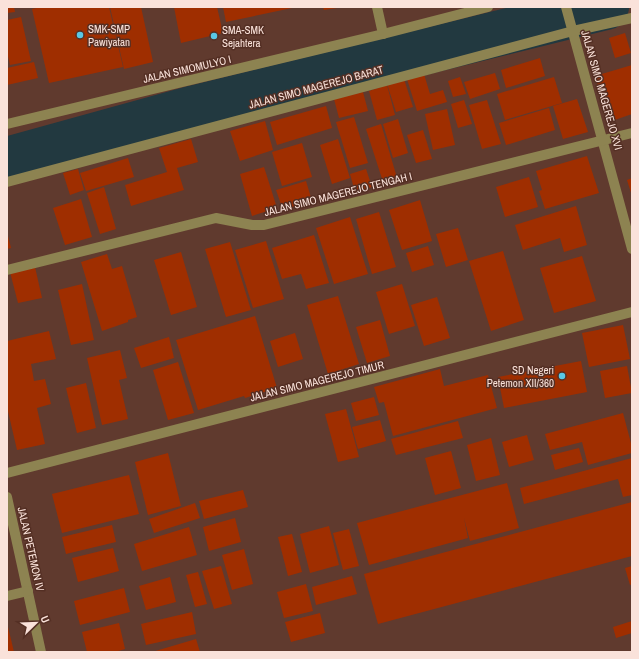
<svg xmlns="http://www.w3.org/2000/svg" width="639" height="659" font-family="'Archivo Narrow',sans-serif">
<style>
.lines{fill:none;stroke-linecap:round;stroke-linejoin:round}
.river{stroke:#223940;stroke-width:46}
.building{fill:#9f2e00}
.minor{stroke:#8d8351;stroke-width:10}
.poi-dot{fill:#5ac8e5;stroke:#542f24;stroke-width:1.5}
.labels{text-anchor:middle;stroke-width:3;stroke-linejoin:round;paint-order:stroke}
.poi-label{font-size:11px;fill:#fae2da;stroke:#542f24;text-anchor:start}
.street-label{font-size:11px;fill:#fae2da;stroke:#542f24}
</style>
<rect width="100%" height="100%" fill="#603a2e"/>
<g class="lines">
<!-- river -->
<path class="river" d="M7,160L195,108L606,7"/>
</g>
<!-- building -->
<g class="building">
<path d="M7,7H14L15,12L7,13Z"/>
<path d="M41,7H109L123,67L49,83L32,9Z"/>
<path d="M110,7H141L153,62L124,69Z"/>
<path d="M174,7H217L223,33L181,43Z"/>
<path d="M223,7H292V8L226,22Z"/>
<path d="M323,7H337V8L324,10Z"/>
<path d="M21,17L31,61L10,65L7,52V20Z"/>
<path d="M625,33L631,53L615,58L609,38Z"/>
<path d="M540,58L545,76L506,88L501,70Z"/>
<path d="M34,62L38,78L7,85V68Z"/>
<path d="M632,65V114L609,122L595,76Z"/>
<path d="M495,73L500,89L470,99L464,82Z"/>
<path d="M424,74L430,94L443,90L447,102L417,111L407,79Z"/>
<path d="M460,77L466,94L453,97L448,81Z"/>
<path d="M554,77L562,103L505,120L497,94Z"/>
<path d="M404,79L413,107L396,112L387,84Z"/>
<path d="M387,85L395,115L377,120L369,91Z"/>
<path d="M363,92L368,111L339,118L334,99Z"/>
<path d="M577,99L588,132L563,139L553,106Z"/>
<path d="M464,100L472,124L458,128L451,104Z"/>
<path d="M487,100L501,144L482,149L469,105Z"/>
<path d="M326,106L332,128L277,145L270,122Z"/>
<path d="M549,108L555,130L506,145L499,123Z"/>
<path d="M447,109L455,145L433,150L425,114Z"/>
<path d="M354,117L368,163L350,168L336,122Z"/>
<path d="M398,119L408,153L393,158L383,124Z"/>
<path d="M265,121L273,150L240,161L230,131Z"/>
<path d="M381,124L398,181L384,185L366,129Z"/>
<path d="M423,130L432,159L416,163L407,135Z"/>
<path d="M191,139L198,162L177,168L184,190L131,206L125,185L167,172L159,148Z"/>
<path d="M338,139L350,178L332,184L320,145Z"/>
<path d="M302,143L312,177L282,186L272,152Z"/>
<path d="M587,156L599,193L545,209L539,191L542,190L536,171Z"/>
<path d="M128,158L134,177L86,191L80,173Z"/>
<path d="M264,167L277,208L252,216L240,174Z"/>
<path d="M78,169L84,190L70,195L63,173Z"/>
<path d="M366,169L372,187L355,192L350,174Z"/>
<path d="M529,177L538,207L505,217L496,187Z"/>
<path d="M632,178V196L627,180Z"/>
<path d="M306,181L312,201L283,210L276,190Z"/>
<path d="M104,187L116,229L100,234L87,193Z"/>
<path d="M81,199L92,237L65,245L53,208Z"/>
<path d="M420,200L432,241L402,250L389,210Z"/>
<path d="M576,206L587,245L564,252L560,238L523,250L515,225Z"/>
<path d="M379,212L396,267L372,274L356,219Z"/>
<path d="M350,217L368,274L334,284L316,228Z"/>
<path d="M458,228L468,260L446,267L436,234Z"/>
<path d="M7,232L11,248L7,249Z"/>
<path d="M314,235L329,283L306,289L301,274L282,279L272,248Z"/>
<path d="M266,241L284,299L253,308L235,250Z"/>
<path d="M230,242L251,310L226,317L205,249Z"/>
<path d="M428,246L434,265L412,272L406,253Z"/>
<path d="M503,251L524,320L491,331L469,261Z"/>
<path d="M181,252L197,307L171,315L154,260Z"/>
<path d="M107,254L112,269L122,266L137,317L128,320V322L102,331L81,262Z"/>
<path d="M582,256L596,301L554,313L540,268Z"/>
<path d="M35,267L42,298L18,303L10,272Z"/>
<path d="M82,284L94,340L71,345L58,290Z"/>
<path d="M402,284L415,326L389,334L376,292Z"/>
<path d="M338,296L359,364L328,374L307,305Z"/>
<path d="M437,297L450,338L424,346L411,305Z"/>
<path d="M255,316L277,388L245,398L244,396L198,410L176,340Z"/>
<path d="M380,320L390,356L367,363L356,327Z"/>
<path d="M623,325L630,359L589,367L582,333Z"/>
<path d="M49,331L56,359L31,364L34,381L45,379L51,404L37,408L45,444L17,450L7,407V341Z"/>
<path d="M295,333L303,359L278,367L270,341Z"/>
<path d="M169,337L174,358L141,368L134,348Z"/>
<path d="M120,350L127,378L119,380L128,419L102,425L87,358Z"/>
<path d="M581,361L587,392L504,408L498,377Z"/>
<path d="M178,362L194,413L168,420L153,370Z"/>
<path d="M627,366L632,393L605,398L600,371Z"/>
<path d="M440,369L444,386L488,375L497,408L393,436L384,402L379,403L374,387Z"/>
<path d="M86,383L96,428L77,433L66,388Z"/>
<path d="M374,397L379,415L356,421L351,403Z"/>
<path d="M346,409L359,457L338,462L325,414Z"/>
<path d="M623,413L632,447V453L588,465L582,442L550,450L545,434Z"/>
<path d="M380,420L386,441L358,449L352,427Z"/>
<path d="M458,421L463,438L396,455L391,439Z"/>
<path d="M527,435L534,460L509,467L502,442Z"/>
<path d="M491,438L500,475L476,481L467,445Z"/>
<path d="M579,448L583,462L555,470L551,455Z"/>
<path d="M451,451L461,488L435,495L425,458Z"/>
<path d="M168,453L181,506L148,515L135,462Z"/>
<path d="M632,458V495L623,497L618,479L524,504L520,488Z"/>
<path d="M129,475L139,514L62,533L52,494Z"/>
<path d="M507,483L519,528L470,541L464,518L468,538L369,565L357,523Z"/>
<path d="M243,490L248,507L204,519L199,501Z"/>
<path d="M632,502V556L378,624L364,574Z"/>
<path d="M195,503L200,518L154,533L149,519Z"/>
<path d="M235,518L241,542L209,551L203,527Z"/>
<path d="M112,525L116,542L66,554L62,537Z"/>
<path d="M329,526L339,565L310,573L300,534Z"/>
<path d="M189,527L197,555L142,571L134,544Z"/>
<path d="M349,529L359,566L343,570L333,533Z"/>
<path d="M292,534L302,572L288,576L278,537Z"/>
<path d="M113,548L119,571L78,582L72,558Z"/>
<path d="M244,549L253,584L232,590L222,555Z"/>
<path d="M221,566L232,604L214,609L202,571Z"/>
<path d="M632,566V584L630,585L625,568Z"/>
<path d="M198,572L207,604L195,607L186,575Z"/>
<path d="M352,576L357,594L316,605L312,587Z"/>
<path d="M170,577L176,602L146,610L139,586Z"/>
<path d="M306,584L313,611L284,618L277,592Z"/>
<path d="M124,588L130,612L80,625L74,601Z"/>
<path d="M192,612L196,634L146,645L141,624Z"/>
<path d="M320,613L325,633L291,642L285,622Z"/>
<path d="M632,621V633L616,638L613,627Z"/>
<path d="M119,623L125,649L115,652H87L82,632Z"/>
<path d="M7,627H8L14,652H7Z"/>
<path d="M196,639L200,652H152Z"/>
</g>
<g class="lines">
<!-- minor -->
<g class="minor">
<path d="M377,7L383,34"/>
<path d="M566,7L632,249"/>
<path d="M7,124L383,34L488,7"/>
<path d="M7,182L573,31L632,18"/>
<path d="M7,270L216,218L252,225H264L632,133"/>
<path d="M7,473L632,312"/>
<path d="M7,497L41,652"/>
<path d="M7,596L28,591"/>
</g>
</g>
<!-- markers -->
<g class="poi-dot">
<circle cx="80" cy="35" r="4"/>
<circle cx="214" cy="36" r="4"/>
<circle cx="562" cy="376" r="4"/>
</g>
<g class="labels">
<!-- poi labels -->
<g class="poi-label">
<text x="88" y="33">SMK-SMP<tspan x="88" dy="13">Pawiyatan</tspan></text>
<text x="222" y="34">SMA-SMK<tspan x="222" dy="13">Sejahtera</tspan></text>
<text x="554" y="374" text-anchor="end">SD Negeri<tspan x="554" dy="13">Petemon XII/360</tspan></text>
</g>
<!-- street labels -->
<g class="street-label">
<text transform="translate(187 69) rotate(-13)" y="4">JALAN SIMOMULYO I</text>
<text transform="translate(316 87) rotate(-15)" y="4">JALAN SIMO MAGEREJO BARAT</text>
<text transform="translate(602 90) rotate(74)" y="4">JALAN SIMO MAGEREJO XVI</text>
<text transform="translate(338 194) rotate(-14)" y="4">JALAN SIMO MAGEREJO TENGAH I</text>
<text transform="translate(317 381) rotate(-14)" y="4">JALAN SIMO MAGEREJO TIMUR</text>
<text transform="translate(31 549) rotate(77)" y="4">JALAN PETEMON IV</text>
</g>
</g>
<!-- border -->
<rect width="639" height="659" fill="none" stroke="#fae2da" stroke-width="16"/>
<!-- north arrow -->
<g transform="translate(36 623) rotate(67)" stroke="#542f24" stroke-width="3" paint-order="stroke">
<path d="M0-3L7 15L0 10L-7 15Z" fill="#fae2da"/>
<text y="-6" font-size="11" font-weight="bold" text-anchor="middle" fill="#fae2da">U</text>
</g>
</svg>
